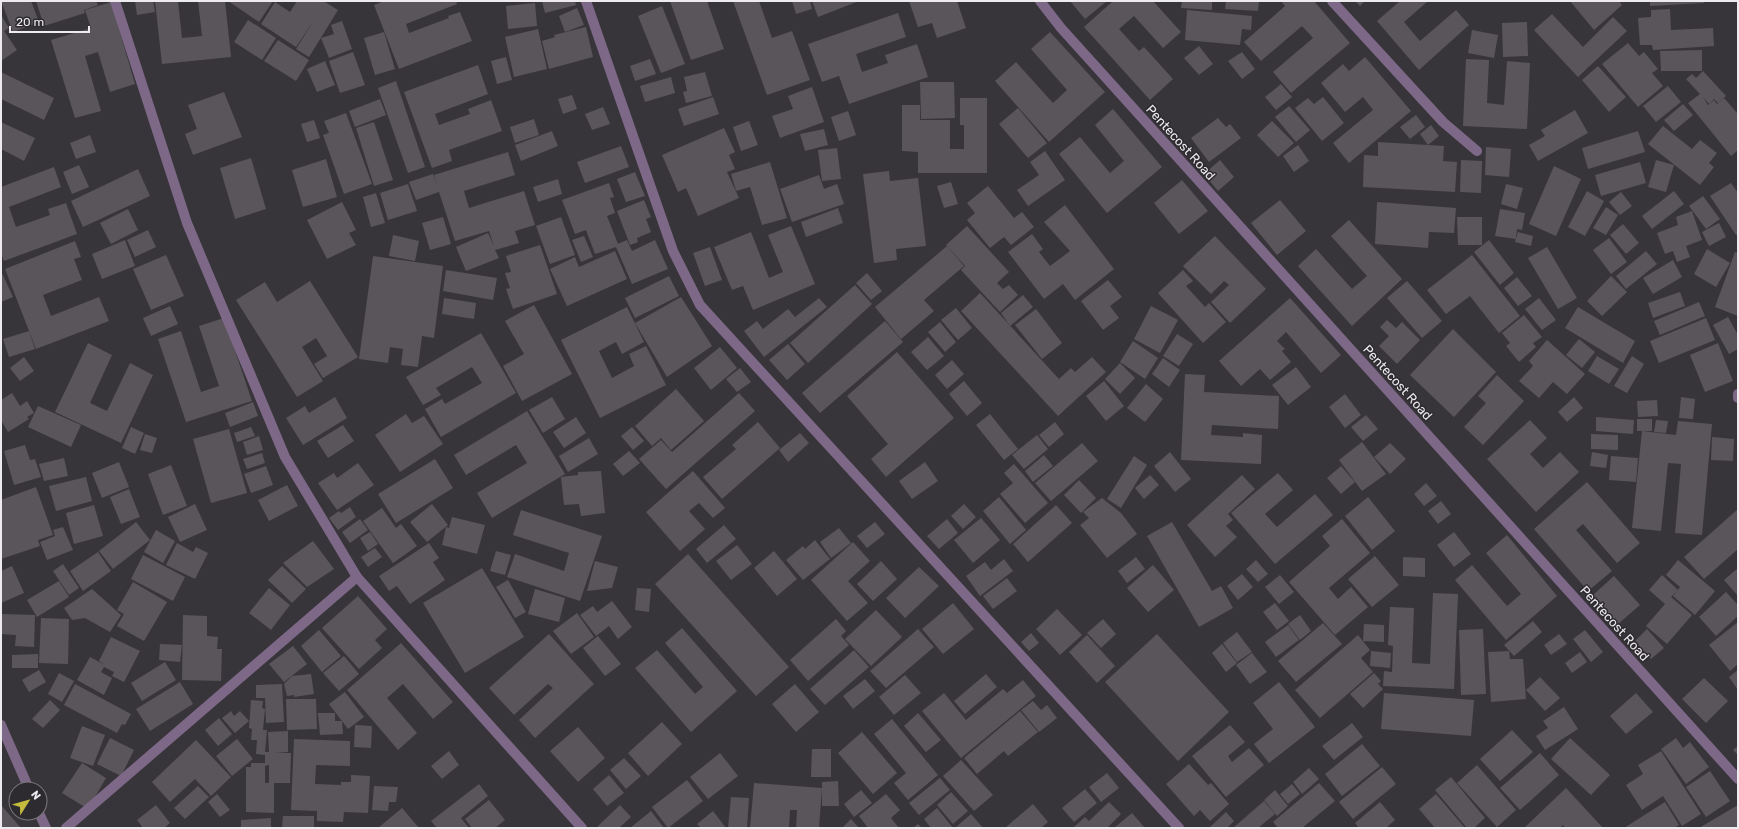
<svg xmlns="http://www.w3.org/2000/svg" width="1739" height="829" font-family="Rubik,sans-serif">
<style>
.building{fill:#59555a}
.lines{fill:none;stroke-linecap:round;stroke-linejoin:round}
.street{stroke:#7e6888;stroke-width:10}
.labels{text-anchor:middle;stroke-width:3;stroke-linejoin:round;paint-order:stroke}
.street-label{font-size:13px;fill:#eeebef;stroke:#2e2b30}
</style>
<rect width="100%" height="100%" fill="#38353a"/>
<!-- building -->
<g class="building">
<path d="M1,1H31L39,22L13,32Z"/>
<path d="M36,1H96L98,5L84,10L85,13L44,26Z"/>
<path d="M135,1H153L155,12L137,15Z"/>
<path d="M155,1H178L182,38L202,36L198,1H225L231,57L162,64Z"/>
<path d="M228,1H273L259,22Z"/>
<path d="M297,1H326L325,2L338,10L309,57L296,49L314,20L296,47L261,24L275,2L290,12Z"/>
<path d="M384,1H456L457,4L406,24L409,33L449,18L448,16L460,12L472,41L399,69L374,5Z"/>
<path d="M542,1H575L576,5L545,13Z"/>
<path d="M670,1H707L724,49L691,60Z"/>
<path d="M733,1H759L772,38L792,31L810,80L767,95Z"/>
<path d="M792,1H810L812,9L796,14Z"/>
<path d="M812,1H859L818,17Z"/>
<path d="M909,1H957L966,28L937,38L932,23L918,27Z"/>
<path d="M1070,1H1107L1085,19Z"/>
<path d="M1113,1H1153L1181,32L1163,48L1134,16L1119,29L1139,51L1144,47L1173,79L1150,100L1084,27Z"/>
<path d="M1182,1H1212V10L1181,8Z"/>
<path d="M1226,1H1259L1258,11L1225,9Z"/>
<path d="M1281,1H1314L1350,43L1291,93L1273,72L1313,38L1302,26L1261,61L1244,42L1285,6Z"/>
<path d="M1355,1H1365L1360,6Z"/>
<path d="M1400,1H1428L1404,22L1420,41L1456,10L1469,25L1419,70L1377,21Z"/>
<path d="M1570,1H1619L1622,5L1594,30Z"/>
<path d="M1650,1H1704V3L1650,6Z"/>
<path d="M111,2L135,84L110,92L98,52L85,56L101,111L75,118L51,40L91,28L85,10Z"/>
<path d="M535,3L537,26L508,29L506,6Z"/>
<path d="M662,6L685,64L661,73L638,16Z"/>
<path d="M577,8L584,25L565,32L559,16Z"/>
<path d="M1670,9L1671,30L1713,28L1714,46L1653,50L1652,45H1640L1638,18L1651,17V10Z"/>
<path d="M1187,10L1252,16L1251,30L1242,29L1240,45L1185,40Z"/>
<path d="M898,13L906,37L856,54L862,72L888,63L885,55L917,44L928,77L849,104L839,76L822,82L808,44Z"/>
<path d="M1552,14L1583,47L1613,17L1627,31L1578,77L1534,30Z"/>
<path d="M1,15L9,28L4,31L17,50L1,61Z"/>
<path d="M248,20L276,38L262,60L234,42Z"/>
<path d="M342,21L352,49L329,58L321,38L334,34L331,25Z"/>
<path d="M1527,22L1528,56L1503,57L1502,23Z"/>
<path d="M586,27L593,57L549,69L542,41L555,37L554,35Z"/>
<path d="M538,29L547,69L514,77L505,37Z"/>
<path d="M1472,30L1498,35L1494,58L1468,53Z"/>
<path d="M384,32L395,69L375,75L364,38Z"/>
<path d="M1050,32L1105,92L1049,142L995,81L1016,62L1053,103L1067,90L1031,49Z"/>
<path d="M278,40L309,60L296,81L264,61Z"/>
<path d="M1628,43L1639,56L1644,52L1658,69L1652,73L1663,86L1638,107L1602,64Z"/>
<path d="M1199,46L1213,64L1199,75L1184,58Z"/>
<path d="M1702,50V71H1661L1660,51Z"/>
<path d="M353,52L365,85L340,93L329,61Z"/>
<path d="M1242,52L1255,69L1242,79L1228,61Z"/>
<path d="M506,57L512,80L497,84L491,61Z"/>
<path d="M1365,57L1411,111L1349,163L1333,143L1373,110L1363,97L1345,112L1321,83L1343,64L1349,71Z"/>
<path d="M650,59L656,74L635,81L630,66Z"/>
<path d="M1466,59L1489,60L1487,103L1504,105L1507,61L1530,63L1527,129L1463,126Z"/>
<path d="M325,61L335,85L317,92L307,69Z"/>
<path d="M478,65L488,94L435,114L439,125L470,114L468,109L491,100L502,131L449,150L452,161L432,168L404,92Z"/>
<path d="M1598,66L1626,97L1609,112L1582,80Z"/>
<path d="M1703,71L1726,96L1718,103L1714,99L1709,104L1703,97L1708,105L1707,106L1714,100L1717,104L1724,98L1738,114V150L1731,156L1688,103L1700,94L1686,79L1692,74L1696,78Z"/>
<path d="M1,72L54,98L44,120L1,99Z"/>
<path d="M705,72L712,96L686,103L683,92L687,91L684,77Z"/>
<path d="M671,77L675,93L645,102L640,86Z"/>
<path d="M396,81L425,167L408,173L378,88Z"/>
<path d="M920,82H954L955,118L921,119Z"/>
<path d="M1281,84L1292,97L1276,110L1265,97Z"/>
<path d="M1668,86L1681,102L1656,122L1643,106Z"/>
<path d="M812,87L824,122L780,138L772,116L793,109L788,96Z"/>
<path d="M224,92L242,137L193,155L185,134L197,129L188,105Z"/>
<path d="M572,95L577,109L563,114L558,99Z"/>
<path d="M713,97L719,114L684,126L678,109Z"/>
<path d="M1323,97L1344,123L1322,141L1295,108L1308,98L1314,104Z"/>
<path d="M960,98H987V173H918V152L902,151V105H920V120H950V149H964V125H960Z"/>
<path d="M380,99L386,115L355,127L349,111Z"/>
<path d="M1683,104L1693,115L1674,131L1664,120Z"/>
<path d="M1289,106L1310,130L1296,142L1275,117Z"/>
<path d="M603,107L610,124L592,130L585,114Z"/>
<path d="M1018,108L1047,143L1028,158L999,124Z"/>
<path d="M1113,109L1162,167L1107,213L1059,154L1080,137L1110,173L1124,161L1095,125Z"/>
<path d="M1575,110L1588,133L1538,161L1529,145L1545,136L1541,130Z"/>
<path d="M848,111L856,135L839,141L831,117Z"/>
<path d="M346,113L372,184L344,194L323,135L329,133L324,121Z"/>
<path d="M1416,115L1425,127L1410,139L1400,127Z"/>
<path d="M1218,118L1226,127L1230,124L1241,138L1209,162L1191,138Z"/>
<path d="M534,119L539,135L515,143L510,127Z"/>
<path d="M314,120L320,138L307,142L301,124Z"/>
<path d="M749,121L758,145L741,151L733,127Z"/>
<path d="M1272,121L1294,143L1278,157L1257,135Z"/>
<path d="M1,122L35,138L24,161L1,149Z"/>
<path d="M374,122L393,180L374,186L356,128Z"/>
<path d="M1431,125L1439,136L1428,145L1420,134Z"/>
<path d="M1663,126L1692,149L1700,140L1717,153L1709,163L1714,167L1700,185L1648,144Z"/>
<path d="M724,128L735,152L729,155L735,169L727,172L739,198L698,216L686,188L678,192L662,155Z"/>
<path d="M824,129L828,145L805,151L800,134Z"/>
<path d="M552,131L558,146L521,161L515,145Z"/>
<path d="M1638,131L1645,152L1588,169L1582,148Z"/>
<path d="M90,135L96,152L76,159L70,143Z"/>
<path d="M1378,142L1444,146L1443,161L1457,162L1455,192L1363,187L1364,155L1378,156Z"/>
<path d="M1298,145L1309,161L1294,172L1283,156Z"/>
<path d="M621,146L629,167L585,183L577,162Z"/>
<path d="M1486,147L1511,149L1509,177L1485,175Z"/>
<path d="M837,148L841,179L822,181L818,150Z"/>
<path d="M1045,151L1065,180L1028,206L1017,190L1039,175L1030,162Z"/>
<path d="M508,152L515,175L464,191L469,208L524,191L535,225L515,231L519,243L495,250L499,258L466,271L456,247L488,233L494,246L489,231L455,241L439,192L416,200L409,182L433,174L437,185L434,175Z"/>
<path d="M251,158L266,209L235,219L220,168Z"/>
<path d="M326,159L337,197L303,207L292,170Z"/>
<path d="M1220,160L1234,177L1218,191L1204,174Z"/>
<path d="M1461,160L1482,161L1481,193L1460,192Z"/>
<path d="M1656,160L1674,165L1666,192L1648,187Z"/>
<path d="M770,162L787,218L762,225L750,187L736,191L731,174Z"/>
<path d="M1640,162L1646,183L1601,196L1595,175Z"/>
<path d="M79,165L89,187L72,194L63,172Z"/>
<path d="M1554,166L1581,179L1556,236L1529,224Z"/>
<path d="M54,167L61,187L9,207L16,227L50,215L48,209L66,203L77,234L4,261L1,254V187Z"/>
<path d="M138,169L150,196L83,227L71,201Z"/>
<path d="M889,171L890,181L918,178L926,246L896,249L897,260L874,263L863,174Z"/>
<path d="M635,172L645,196L626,202L617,179Z"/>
<path d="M819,175L824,189L837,184L844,204L792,222L780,189Z"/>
<path d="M558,179L562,194L538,202L533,187Z"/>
<path d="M1182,180L1208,211L1179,234L1154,203Z"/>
<path d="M951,182L958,204L944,208L937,186Z"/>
<path d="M609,183L614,197L610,198L615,213L607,216L618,244L615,245L627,240L632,251L655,240L668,269L632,284L616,247L595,254L586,230L575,234L562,200Z"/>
<path d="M1731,183L1738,193V234L1736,235L1710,196Z"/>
<path d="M408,184L417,211L388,220L380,193Z"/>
<path d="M1506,184L1523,188L1517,209L1501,204Z"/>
<path d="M988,186L1014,218L1022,212L1034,227L1011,245L1004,237L990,248L967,220L975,213L967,203Z"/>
<path d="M1587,191L1604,201L1585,236L1568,227Z"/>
<path d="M1674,191L1684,204L1652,229L1642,216Z"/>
<path d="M1621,192L1632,206L1620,215L1609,202Z"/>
<path d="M376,193L385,223L371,227L363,197Z"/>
<path d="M1703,196L1720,219L1706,229L1689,206Z"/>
<path d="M644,200L651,217L646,219L651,232L637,238L638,242L630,245L617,211Z"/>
<path d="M1280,200L1306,231L1277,255L1251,223Z"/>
<path d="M342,202L356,230L349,233L356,245L327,259L307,220Z"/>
<path d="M1377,202L1456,208L1454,233L1429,232L1428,248L1375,244Z"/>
<path d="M1065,205L1114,269L1075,300L1063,284L1044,299L1008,252L1032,234L1043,249L1039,252L1050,266L1070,251L1044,222Z"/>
<path d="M1606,207L1618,215L1606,235L1593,228Z"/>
<path d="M838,208L843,223L806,237L801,222Z"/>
<path d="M128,209L138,230L111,244L100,223Z"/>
<path d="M1500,209L1525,213L1522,230L1517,229L1516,239L1495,236Z"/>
<path d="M1692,211L1702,240L1686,246L1690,257L1677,262L1673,251L1665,254L1657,233L1678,225L1676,217Z"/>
<path d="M443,217L451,244L430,250L422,223Z"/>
<path d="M561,217L575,255L550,264L536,226Z"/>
<path d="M1457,217H1482V245H1458Z"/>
<path d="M1349,220L1402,279L1352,326L1298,266L1316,249L1352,289L1367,276L1331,236Z"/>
<path d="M1719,223L1726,237L1709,246L1702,232Z"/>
<path d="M1623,224L1639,243L1626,254L1610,235Z"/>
<path d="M791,226L815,284L753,310L743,286L732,290L714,247L751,232L769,278L783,272L768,235Z"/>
<path d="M967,226L1009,272L997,283L1003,289L1009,285L1018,295L1000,312L961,270L965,266L946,245Z"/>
<path d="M148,230L156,247L135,257L127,240Z"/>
<path d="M1518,232L1533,236L1531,246L1515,242Z"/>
<path d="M393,235L419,241L415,261L389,256Z"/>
<path d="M584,236L593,257L581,262L572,240Z"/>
<path d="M1215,236L1266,289L1230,323L1211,302L1229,285L1224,281L1211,294L1183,266Z"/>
<path d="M1609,238L1627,262L1611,274L1593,250Z"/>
<path d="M125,240L135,266L102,279L92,254Z"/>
<path d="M1489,240L1514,273L1500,285L1474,252Z"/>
<path d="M75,241L81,257L74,259L82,280L43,295L51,316L99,297L109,321L36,349L5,269Z"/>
<path d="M540,245L557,294L513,309L506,289L510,288L505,273L511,272L506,256Z"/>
<path d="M947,246L964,266L924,300L934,311L901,339L875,307Z"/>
<path d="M710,247L722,280L705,286L693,253Z"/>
<path d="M1547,247L1577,298L1558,309L1528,258Z"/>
<path d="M1707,249L1730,263L1716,287L1694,274Z"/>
<path d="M615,251L627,279L567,306L550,269L575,257L579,267Z"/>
<path d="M1646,251L1657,264L1626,289L1616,276Z"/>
<path d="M1735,252L1738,253V316L1715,307Z"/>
<path d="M166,255L184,296L151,310L133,269Z"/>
<path d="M1472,255L1520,316L1499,333L1470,296L1446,314L1427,290Z"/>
<path d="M373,256L443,266L434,338L422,336L418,367L401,365L403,349L390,347L388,363L359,359Z"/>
<path d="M1673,260L1682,277L1653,294L1643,278Z"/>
<path d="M446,270L497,278L493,300L443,291Z"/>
<path d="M1183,270L1193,281L1186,286L1205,307L1209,303L1226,322L1203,343L1158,293Z"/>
<path d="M1,271L13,297L1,302Z"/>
<path d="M867,273L882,291L871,300L856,283Z"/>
<path d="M669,276L679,296L635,318L625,298Z"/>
<path d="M1611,276L1627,292L1602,316L1587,301Z"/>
<path d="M1517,277L1532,296L1518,306L1504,288Z"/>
<path d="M1108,280L1122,297L1110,306L1119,318L1103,330L1081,301Z"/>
<path d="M310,281L358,357L323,378L314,364L327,356L316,338L302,347L323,381L297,397L236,300L265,282L277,302Z"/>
<path d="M1407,281L1442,321L1422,338L1387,298Z"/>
<path d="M855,285L872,304L808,363L790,343Z"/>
<path d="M1680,292L1685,306L1653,318L1648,303Z"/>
<path d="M980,293L1059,379L1071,368L1075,372L1092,357L1106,372L1058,416L961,311Z"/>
<path d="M1023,295L1033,307L1010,326L1001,313Z"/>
<path d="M681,297L712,346L667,377L635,323Z"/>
<path d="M444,298L476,303L474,319L442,314Z"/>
<path d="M819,298L827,307L764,357L744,331L757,321L763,329L788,309L795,317Z"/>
<path d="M1290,298L1341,355L1321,373L1286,332L1277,341L1285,349L1282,351L1291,362L1270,380L1260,369L1241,386L1219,361Z"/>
<path d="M1539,298L1556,320L1542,330L1525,309Z"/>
<path d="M1699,302L1705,316L1660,335L1654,321Z"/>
<path d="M534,305L572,374L522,401L503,366L524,354L505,321Z"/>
<path d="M170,306L178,324L151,336L143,318Z"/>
<path d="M1151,306L1178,320L1160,353L1134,339Z"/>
<path d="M627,307L644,342L622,354L616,342L599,351L612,378L634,366L629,354L646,346L666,385L600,418L561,340Z"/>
<path d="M1578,307L1635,341L1623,363L1565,328Z"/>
<path d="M956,308L972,328L958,340L941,320Z"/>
<path d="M1036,309L1062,343L1042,359L1015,325Z"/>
<path d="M1524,315L1542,337L1533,343L1536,347L1519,362L1506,346L1510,343L1502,333Z"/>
<path d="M1728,317L1738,335V349L1729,354L1713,325Z"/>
<path d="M224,318L252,401L186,422L158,339L181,331L201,392L219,386L199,326Z"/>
<path d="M1706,318L1715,340L1659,363L1650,341Z"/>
<path d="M1387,320L1396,328L1402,322L1420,340L1397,364L1379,346L1389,336L1380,327Z"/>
<path d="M885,321L903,342L820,413L802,393Z"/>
<path d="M940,322L956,342L945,352L928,332Z"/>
<path d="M1453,329L1496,372L1454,417L1410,375Z"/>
<path d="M29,331L35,349L9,357L3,339Z"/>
<path d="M481,333L516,393L441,437L425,409L442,399L445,404L482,383L472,367L436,388L441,395L423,405L406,377Z"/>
<path d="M1177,334L1193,344L1179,366L1163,356Z"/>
<path d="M928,337L944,356L927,370L911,352Z"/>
<path d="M1579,339L1595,352L1582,368L1566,355Z"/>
<path d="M1547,340L1585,374L1567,394L1553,382L1539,398L1519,381L1533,366L1529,361Z"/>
<path d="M1133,341L1158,358L1145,379L1120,362Z"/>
<path d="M88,343L112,355L90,403L107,411L130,363L153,375L121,443L55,412Z"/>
<path d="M1718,343L1733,381L1705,392L1690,355Z"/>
<path d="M788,344L805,364L787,380L769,360Z"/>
<path d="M720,347L737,368L711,390L694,368Z"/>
<path d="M897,352L954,418L886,477L871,459L888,444L847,396Z"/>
<path d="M1597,356L1619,369L1609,384L1588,371Z"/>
<path d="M1632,356L1644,364L1627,393L1614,386Z"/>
<path d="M24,357L34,371L20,381L10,368Z"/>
<path d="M1163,358L1180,370L1169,387L1152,374Z"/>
<path d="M952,360L964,374L947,389L935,375Z"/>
<path d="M1120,363L1135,378L1120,394L1105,379Z"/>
<path d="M1296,367L1311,387L1288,405L1272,385Z"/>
<path d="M740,368L751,382L737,392L726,379Z"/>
<path d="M1185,374L1205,375L1204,392L1279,396L1278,429L1212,425L1211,435L1243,437V433L1262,435L1261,464L1181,460Z"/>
<path d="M1497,375L1524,401L1483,445L1464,427L1486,403L1478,396Z"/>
<path d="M964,381L982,403L967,416L949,394Z"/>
<path d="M1104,381L1124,406L1106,421L1086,396Z"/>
<path d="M1146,384L1163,399L1145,422L1127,408Z"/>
<path d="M676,389L704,421L671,450L661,438L652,446L635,426Z"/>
<path d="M12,393L20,406L27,401L34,413L27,417L29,419L8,432L1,420V400Z"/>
<path d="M739,393L755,411L666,489L639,459L661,440L672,452Z"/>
<path d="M1345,394L1361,415L1345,428L1329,407Z"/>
<path d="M335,397L347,418L303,445L286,418L305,406L309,413Z"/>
<path d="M552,397L565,419L543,433L529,410Z"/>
<path d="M1574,397L1583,408L1567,422L1558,412Z"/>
<path d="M1681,397L1695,399L1693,419L1679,418Z"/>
<path d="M1657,400L1658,416L1638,417L1637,401Z"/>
<path d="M253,402L258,416L230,427L225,413Z"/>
<path d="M38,406L81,425L71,447L28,427Z"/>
<path d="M527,411L565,474L492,518L477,493L527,463L516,445L466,475L454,455Z"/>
<path d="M406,414L412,423L424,416L443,444L400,472L375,435Z"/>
<path d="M990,414L1018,449L1004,460L976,425Z"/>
<path d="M1366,415L1378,429L1363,441L1351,427Z"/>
<path d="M576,417L586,433L564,448L553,432Z"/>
<path d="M1596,417L1634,420L1633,434L1596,431Z"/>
<rect x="1637" y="419" width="15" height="12"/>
<path d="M1530,420L1547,438L1530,454L1543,468L1560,452L1579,472L1536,512L1487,459Z"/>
<path d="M1656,420L1668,421L1666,433L1654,432Z"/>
<path d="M1678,421L1712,424L1702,535L1675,533L1681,464L1668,463L1661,531L1632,528L1642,431L1676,435Z"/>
<path d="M758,422L780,448L722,499L703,477L736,449L732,445Z"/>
<path d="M1055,422L1064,434L1049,447L1039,435Z"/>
<path d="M343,425L354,441L328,458L317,441Z"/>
<path d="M131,427L144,433L135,454L122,448Z"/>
<path d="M251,427L255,436L237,442L234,433Z"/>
<path d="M632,427L644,441L633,450L621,436Z"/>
<path d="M229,429L247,493L211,503L193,439Z"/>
<path d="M800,433L809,443L788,462L779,450Z"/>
<path d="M145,434L157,438L152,453L140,450Z"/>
<path d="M1591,434L1618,435V450L1591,449Z"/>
<path d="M1037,435L1048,449L1024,469L1012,455Z"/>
<path d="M259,436L263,450L247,455L243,442Z"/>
<path d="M1712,437L1734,439L1733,461L1711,460Z"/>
<path d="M589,438L598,454L568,472L559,456Z"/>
<path d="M1362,442L1386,474L1362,491L1339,460Z"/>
<path d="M1082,443L1098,461L1051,501L1035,483Z"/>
<path d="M1390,443L1406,459L1390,474L1374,457Z"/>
<path d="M25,445L30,460L35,459L41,477L14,485L4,451Z"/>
<path d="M629,451L640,463L623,476L613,464Z"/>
<path d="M1170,452L1191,479L1175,492L1154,466Z"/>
<path d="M1592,452L1608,455L1606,468L1590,466Z"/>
<path d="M262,453L265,463L247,469L243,459Z"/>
<path d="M1044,455L1053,466L1033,482L1025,471Z"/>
<path d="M1134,456L1147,465L1121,508L1107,499Z"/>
<path d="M1611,456L1638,458L1636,482L1609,480Z"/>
<path d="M64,458L68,476L44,481L39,464Z"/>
<path d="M435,459L453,488L396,523L378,494Z"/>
<path d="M119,462L129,487L102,498L92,473Z"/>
<path d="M925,462L938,481L912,499L899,481Z"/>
<path d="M358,463L374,485L337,510L318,483L334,473L337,478Z"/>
<path d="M1014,464L1048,503L1025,523L1000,494L1013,483L1004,473Z"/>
<path d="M171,465L187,506L163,515L148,474Z"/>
<path d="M266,466L273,485L251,493L244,474Z"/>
<path d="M1341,466L1355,482L1341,494L1327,478Z"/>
<path d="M601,471L605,513L581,516L579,504L564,505L561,477L578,475V472Z"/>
<path d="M693,471L725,508L713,518L699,503L689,511L705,529L680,551L646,512Z"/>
<path d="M1278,473L1293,490L1265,514L1277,527L1315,494L1333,515L1275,564L1231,513Z"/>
<path d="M1150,475L1159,485L1144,499L1135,488Z"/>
<path d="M1242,475L1255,489L1228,514L1233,520L1226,526L1237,537L1215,557L1187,525Z"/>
<path d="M86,477L92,501L56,511L49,486Z"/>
<path d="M1079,480L1096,498L1081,513L1064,495Z"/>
<path d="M1587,482L1640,543L1617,563L1583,524L1576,530L1612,571L1588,591L1534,529Z"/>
<path d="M1426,483L1437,496L1424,506L1414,494Z"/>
<path d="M287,485L298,506L269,521L258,500Z"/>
<path d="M36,487L53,535L38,540L40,546L1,559V500Z"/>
<path d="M129,489L140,517L121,524L110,497Z"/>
<path d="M999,497L1026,530L1010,544L983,511Z"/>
<path d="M1368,497L1395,531L1372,550L1345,516Z"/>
<path d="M1102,498L1121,513L1137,534L1107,558L1080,525L1089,518L1083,512Z"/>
<path d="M1441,501L1451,514L1438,524L1428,511Z"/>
<path d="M195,504L207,530L180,542L168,517Z"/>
<path d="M432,504L448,525L427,542L410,522Z"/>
<path d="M964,504L976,517L963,529L951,516Z"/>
<path d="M94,505L103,536L74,544L66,513Z"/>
<path d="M1056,505L1072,523L1028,562L1013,544Z"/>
<path d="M350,507L356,517L338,530L329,518L339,511L341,513Z"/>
<path d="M382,508L396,528L401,524L417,546L393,563L363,521Z"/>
<path d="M1738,509V549L1704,579L1684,557Z"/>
<path d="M521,510L602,536L580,601L507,577L515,554L564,571L569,553L513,535Z"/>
<path d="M452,517L485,525L477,554L442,545L446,527L449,528Z"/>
<path d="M981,518L1000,540L973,563L954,540Z"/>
<path d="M360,519L368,530L350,543L342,532Z"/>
<path d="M947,519L958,533L939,549L927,536Z"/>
<path d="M1342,519L1370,553L1329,588L1338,599L1351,587L1368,607L1335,635L1289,582L1330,546L1322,536Z"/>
<path d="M136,522L150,540L113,569L99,551Z"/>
<path d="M875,522L885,534L867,548L857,536Z"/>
<path d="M1172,522L1212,591L1221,586L1233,608L1199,627L1147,536Z"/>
<path d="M724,525L736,539L707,563L696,549Z"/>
<path d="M63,527L73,550L47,560L40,542L55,536L53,530Z"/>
<path d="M839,528L851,543L831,558L820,542Z"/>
<path d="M156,530L175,541L163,563L144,552Z"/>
<path d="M370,532L378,544L368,551L360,538Z"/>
<path d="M1454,532L1471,554L1454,567L1437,545Z"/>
<path d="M1507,535L1557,596L1506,640L1455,580L1472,565L1507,606L1521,594L1486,553Z"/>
<path d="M815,540L830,559L803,580L786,560L803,546L805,549Z"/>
<path d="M313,541L334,569L307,587L283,563Z"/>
<path d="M853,542L870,561L848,581L868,603L847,621L811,580Z"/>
<path d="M177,543L193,552L196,547L208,553L195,579L166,565Z"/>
<path d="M429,543L439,558L433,562L445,580L410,604L397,586L389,591L379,576Z"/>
<path d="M737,545L752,564L731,580L716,561Z"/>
<path d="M375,548L382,557L368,567L361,557Z"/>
<path d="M496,551L511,555L505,575L490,571Z"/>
<path d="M774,551L797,579L777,596L754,568Z"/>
<path d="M98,552L111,571L83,591L70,571Z"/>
<path d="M688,554L789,667L756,696L655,584Z"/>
<path d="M143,555L185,577L173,601L131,579Z"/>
<path d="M1375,556L1399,585L1372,607L1348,579Z"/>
<path d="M1136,557L1145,569L1127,583L1118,571Z"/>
<path d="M1403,557L1425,558V577L1403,576Z"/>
<path d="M1004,559L1013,571L980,596L966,576L985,562L991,570Z"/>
<path d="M1256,560L1268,574L1258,582L1246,569Z"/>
<path d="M1678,560L1715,591L1695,615L1673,596L1680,587L1666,575Z"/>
<path d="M595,561L618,567L612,588L587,591Z"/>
<path d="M881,561L897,579L873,601L857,584Z"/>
<path d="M63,564L79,588L69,595L53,571Z"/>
<path d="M1153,565L1174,590L1148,612L1127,588Z"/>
<path d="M12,566L24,593L1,603V571Z"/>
<path d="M282,566L306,589L292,603L268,580Z"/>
<path d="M919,567L939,586L905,618L886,598Z"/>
<path d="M482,568L524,637L465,673L423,603Z"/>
<path d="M1738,568V596L1724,580Z"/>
<path d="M1242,574L1253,587L1238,600L1227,586Z"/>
<path d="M1280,575L1294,592L1279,604L1265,587Z"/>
<path d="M1662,575L1678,590L1671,597L1692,615L1667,644L1646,626L1665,604L1649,590Z"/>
<path d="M1614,576L1640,605L1618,624L1592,596Z"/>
<path d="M1007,578L1017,591L993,609L983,596Z"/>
<path d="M508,580L526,612L515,618L496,587Z"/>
<path d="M59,581L69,597L37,617L27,600Z"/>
<path d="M133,582L167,602L144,641L117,626L124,614L117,610Z"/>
<path d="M269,588L290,605L271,630L249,613Z"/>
<path d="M637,588L651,589L649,612L635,610Z"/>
<path d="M92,589L121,615L110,632L85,618L72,620L64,608Z"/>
<path d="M535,589L565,598L559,622L528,614Z"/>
<path d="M1726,592L1738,605V616L1716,636L1699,617Z"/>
<path d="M1433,593L1458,594L1454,689L1383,686L1384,671L1392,672L1393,646L1388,645L1390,607L1414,608L1412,663L1430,664Z"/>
<path d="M358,596L387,629L375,640L382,648L359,669L322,628Z"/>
<path d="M612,601L632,627L618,639L609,626L596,636L580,615L593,606L597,612Z"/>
<path d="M953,603L974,629L943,654L922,629Z"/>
<path d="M1275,603L1289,621L1277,630L1263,612Z"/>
<path d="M1057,609L1082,635L1060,655L1036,629Z"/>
<path d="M876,610L902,637L871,666L845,639Z"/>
<path d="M577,613L594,637L571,654L553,631Z"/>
<path d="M2,614L35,615L34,647L15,646L16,635L1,634Z"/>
<path d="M183,615L207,616V636L218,637L217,649H222L221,681L182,680Z"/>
<path d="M1300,615L1311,631L1300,640L1288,624Z"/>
<path d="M41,618L69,619L68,664L39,663Z"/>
<path d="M836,619L846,631L841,636L849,645L808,681L790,660Z"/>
<path d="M1103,619L1116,634L1101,648L1087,633Z"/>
<path d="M1533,621L1542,632L1514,656L1504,645Z"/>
<path d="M1738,622V664L1730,671L1709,645Z"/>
<path d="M1323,623L1342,644L1296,682L1278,661Z"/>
<path d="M1364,624L1384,625V642L1363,641Z"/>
<path d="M1288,625L1299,640L1276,657L1265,642Z"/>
<path d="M682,628L737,691L691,732L635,668L657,650L695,694L703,687L665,643Z"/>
<path d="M918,629L934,647L886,688L870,671Z"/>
<path d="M1483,629L1486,694L1461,695L1459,630Z"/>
<path d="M1647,629L1664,648L1651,659L1635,641Z"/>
<path d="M319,630L341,656L322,672L301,646Z"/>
<path d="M1585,630L1603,652L1591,662L1573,639Z"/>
<path d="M1237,632L1252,652L1237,662L1223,643Z"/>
<path d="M1031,633L1039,643L1029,651L1021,642Z"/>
<path d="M549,634L594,684L535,738L519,720L553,688L548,684L514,715L489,688Z"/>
<path d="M1157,634L1229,712L1178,761L1105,682Z"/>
<path d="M1559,634L1567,644L1551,655L1544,645Z"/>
<path d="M1087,635L1115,666L1097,683L1069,652Z"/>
<path d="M1358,635L1370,650L1361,658L1373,672L1320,718L1295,690Z"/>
<path d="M598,636L621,664L605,676L583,648Z"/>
<path d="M111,637L140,651L124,682L112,676L114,672L104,667L101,672L112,678L104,695L77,680L90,657L105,665L99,661Z"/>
<path d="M401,643L453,702L433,719L403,684L387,698L417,733L398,750L347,690Z"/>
<path d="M160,644L182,645L180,662L159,660Z"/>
<path d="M1222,644L1237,663L1226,672L1212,653Z"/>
<path d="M293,646L307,664L284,682L269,664Z"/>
<path d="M854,650L869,667L825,705L810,689Z"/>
<path d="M1371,651L1391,653L1390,668L1370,666Z"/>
<path d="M1509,651L1510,659H1523L1526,699L1491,702L1488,652Z"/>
<path d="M1580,652L1587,662L1572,673L1565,663Z"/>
<path d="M1252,653L1267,672L1250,684L1236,665Z"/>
<path d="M38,654V668H12V655Z"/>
<path d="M344,656L359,674L339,691L323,673Z"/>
<path d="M165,662L176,680L142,701L131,683Z"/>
<path d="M39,670L46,682L29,692L22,680Z"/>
<path d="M1738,670V690L1729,677Z"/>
<path d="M59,673L74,681L62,702L48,694Z"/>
<path d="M1374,673L1381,681L1378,684L1383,689L1363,708L1350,694Z"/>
<path d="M311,674L314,694L294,697V695L287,696L284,684L292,676Z"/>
<path d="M986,674L997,687L965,714L954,701Z"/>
<path d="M905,675L921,693L894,715L879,697Z"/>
<path d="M1540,677L1560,698L1545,711L1526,690Z"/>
<path d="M1704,678L1728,701L1706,723L1682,699Z"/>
<path d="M865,679L875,691L853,709L843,696Z"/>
<path d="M1023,680L1036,696L961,758L922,711L944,693L966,720L1003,689L1007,693Z"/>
<path d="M180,682L193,704L150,731L136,709Z"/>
<path d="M1279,682L1315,727L1269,763L1254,744L1273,729L1253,703Z"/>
<path d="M75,684L131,714L125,725L122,724L117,733L64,705Z"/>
<path d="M282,684L284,722L266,723L265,698H256V685Z"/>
<path d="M795,684L819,712L796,732L772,704Z"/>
<path d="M345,692L364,717L348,729L329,704Z"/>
<path d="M1384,693L1474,700L1471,736L1381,729Z"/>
<path d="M1636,693L1653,712L1626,734L1610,716Z"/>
<path d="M286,699H316L317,729L287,730Z"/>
<path d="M50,700L60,710L43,728L32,719Z"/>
<path d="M251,700L263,701L262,708L265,709L263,730H267L265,752H269L268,732L288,731V752L275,753H291L290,783H269V765L265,766V783H274V813L246,812V767H251V763H265V755L256,754L257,740H251L252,729L249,728Z"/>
<path d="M1033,701L1041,710L1047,705L1057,718L1039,732L1021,710Z"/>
<path d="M1564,707L1578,729L1545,750L1536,736L1548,728L1543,721Z"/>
<path d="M231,711L234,716L240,711L249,721L235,733L222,718Z"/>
<path d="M1020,711L1038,732L1008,756L1004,751L977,774L964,758Z"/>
<path d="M318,713H335V721H342L343,734L320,735Z"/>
<path d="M918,713L941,740L926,752L904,726Z"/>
<path d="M219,718L232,734L218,746L205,730Z"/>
<path d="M892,719L938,775L908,800L894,783L906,773L874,734Z"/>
<path d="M662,722L682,744L648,776L628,753Z"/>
<path d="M1352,723L1363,737L1334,760L1322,746Z"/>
<path d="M355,725L372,726L371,748L354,747Z"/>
<path d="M1230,725L1245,742L1228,756L1232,762L1249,748L1264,765L1226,797L1192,756Z"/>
<path d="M82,726L105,735L93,766L70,758Z"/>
<path d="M578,727L605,758L578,782L550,751Z"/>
<path d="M1512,730L1533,752L1500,781L1480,759Z"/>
<path d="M862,732L897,773L873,794L838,753Z"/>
<path d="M110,738L134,750L121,776L97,764Z"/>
<path d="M1570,738L1610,775L1591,795L1551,759Z"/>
<path d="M1676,738L1683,748L1690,742L1709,767L1686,784L1661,749Z"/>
<path d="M237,739L253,759L232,776L216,756Z"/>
<path d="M294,739L350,741V766L316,765L315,784L341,785V782H351V775L370,776L368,813L344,812L343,822L317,821V811L291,810Z"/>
<path d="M196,740L231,777L211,796L195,779L170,802L152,782Z"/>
<path d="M1362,744L1380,766L1342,796L1325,774Z"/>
<path d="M1738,746V755L1733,750Z"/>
<path d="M812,749H831V777H811Z"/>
<path d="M449,751L459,765L442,779L431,766Z"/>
<path d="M1661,751L1701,814L1682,826L1663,796L1642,810L1626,785L1643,774L1638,765Z"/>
<path d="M720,753L738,776L708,799L690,777Z"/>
<path d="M1540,753L1559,775L1520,810L1500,788Z"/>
<path d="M624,758L641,776L626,789L610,770Z"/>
<path d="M961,760L993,795L974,811L943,776Z"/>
<path d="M82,763L106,778L88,809L62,793Z"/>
<path d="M1189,764L1208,785L1211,783L1229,804L1210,821L1200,810L1194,816L1166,784Z"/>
<path d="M1477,765L1516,810L1497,827L1457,783Z"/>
<path d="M1382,767L1396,784L1353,819L1339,802Z"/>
<path d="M1309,768L1319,779L1302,794L1293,782Z"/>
<path d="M1710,771L1730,801L1706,817L1686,787Z"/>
<path d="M1107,773L1119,788L1101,802L1089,787Z"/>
<path d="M609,775L624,793L607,806L593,789Z"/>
<path d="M1451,777L1485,818L1474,828H1467L1435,790Z"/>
<path d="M940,778L950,790L919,815L909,803Z"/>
<path d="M687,780L703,801L668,828L652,807Z"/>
<path d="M838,781L839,806H822V782Z"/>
<path d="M754,783L822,788L819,828H796L797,810H790L789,828H750Z"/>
<path d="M1319,783L1335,801L1302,828H1278L1273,822Z"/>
<path d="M479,784L488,796L461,818L469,828H437L431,821Z"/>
<path d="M1292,784L1300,794L1288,804L1280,794Z"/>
<path d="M198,786L209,797L185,819L174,808Z"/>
<path d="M374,786L398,787L396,802H389L388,811L372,810Z"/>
<path d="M1566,788L1603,828H1565L1563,825L1560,828H1524Z"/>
<path d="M1085,789L1097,803L1074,822L1062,808Z"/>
<path d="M861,790L872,803L854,817L844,804Z"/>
<path d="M1275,790L1288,806L1277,816L1264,800Z"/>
<path d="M951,792L968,811L953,824L937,805Z"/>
<path d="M217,794L230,810L220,817L208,802Z"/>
<path d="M886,794L900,810L891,818L899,828H868L859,816Z"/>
<path d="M1436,794L1465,828H1435L1419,809Z"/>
<path d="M731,797L749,798L747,828H728Z"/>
<path d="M489,800L505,820L495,828H472L465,819Z"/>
<path d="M1264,801L1275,814L1258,828H1233Z"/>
<path d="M1109,802L1121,814L1107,828H1073L1085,817L1089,821Z"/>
<path d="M1380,802L1395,820L1386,828H1359L1355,823Z"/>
<path d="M1665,802L1679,825L1674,828H1624Z"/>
<path d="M1033,804L1048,822L1041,828H1005Z"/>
<path d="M1,805L21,828H1Z"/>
<path d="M156,805L170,823L164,828H143L137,820Z"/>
<path d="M620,805L631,817L619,828H599L598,826Z"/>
<path d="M1738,805V828H1699Z"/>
<path d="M402,808L419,828H378Z"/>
<path d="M937,808L953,828H931L924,819Z"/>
<path d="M651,811L664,828H630Z"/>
<path d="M713,811L726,828H701L697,824Z"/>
<path d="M1226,812L1234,821L1227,828H1209Z"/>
<path d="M1132,813L1145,828H1114Z"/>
<path d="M971,814L983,828H955Z"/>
<path d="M283,816H314V828H282Z"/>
<path d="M271,818V828H241V820Z"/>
<path d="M851,819L859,828H842Z"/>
<path d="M918,824L922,828H913Z"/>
</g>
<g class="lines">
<!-- street -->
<g class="street">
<path d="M115,1L187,223L285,457L357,577L582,828"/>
<path d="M586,1L673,251L700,305L1179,828"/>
<path d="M1040,1L1061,28L1738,779"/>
<path d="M1332,1L1443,122L1477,151"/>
<path d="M1738,394V398"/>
<path d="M1,725L29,789"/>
<path d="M39,813L46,828"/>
<path d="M66,828L357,577"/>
</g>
</g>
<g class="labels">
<!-- street labels -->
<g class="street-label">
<text transform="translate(1181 142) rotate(48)" y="5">Pentecost Road</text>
<text transform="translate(1398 382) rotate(48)" y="5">Pentecost Road</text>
<text transform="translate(1615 623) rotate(48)" y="5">Pentecost Road</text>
</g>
</g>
<!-- border -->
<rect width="1739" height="829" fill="none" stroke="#eeebef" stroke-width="4"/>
<!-- north arrow -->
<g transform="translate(28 801) rotate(53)"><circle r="19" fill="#2e2b30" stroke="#7b787c"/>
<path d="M0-3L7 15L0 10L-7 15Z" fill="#c5bc3d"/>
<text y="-6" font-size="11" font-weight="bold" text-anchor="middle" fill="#eeebef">N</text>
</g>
<!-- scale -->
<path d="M10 26v6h79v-6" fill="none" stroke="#eeebef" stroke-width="2"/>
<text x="16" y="26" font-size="12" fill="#eeebef" stroke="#2e2b30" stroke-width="3" paint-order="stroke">20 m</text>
</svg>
